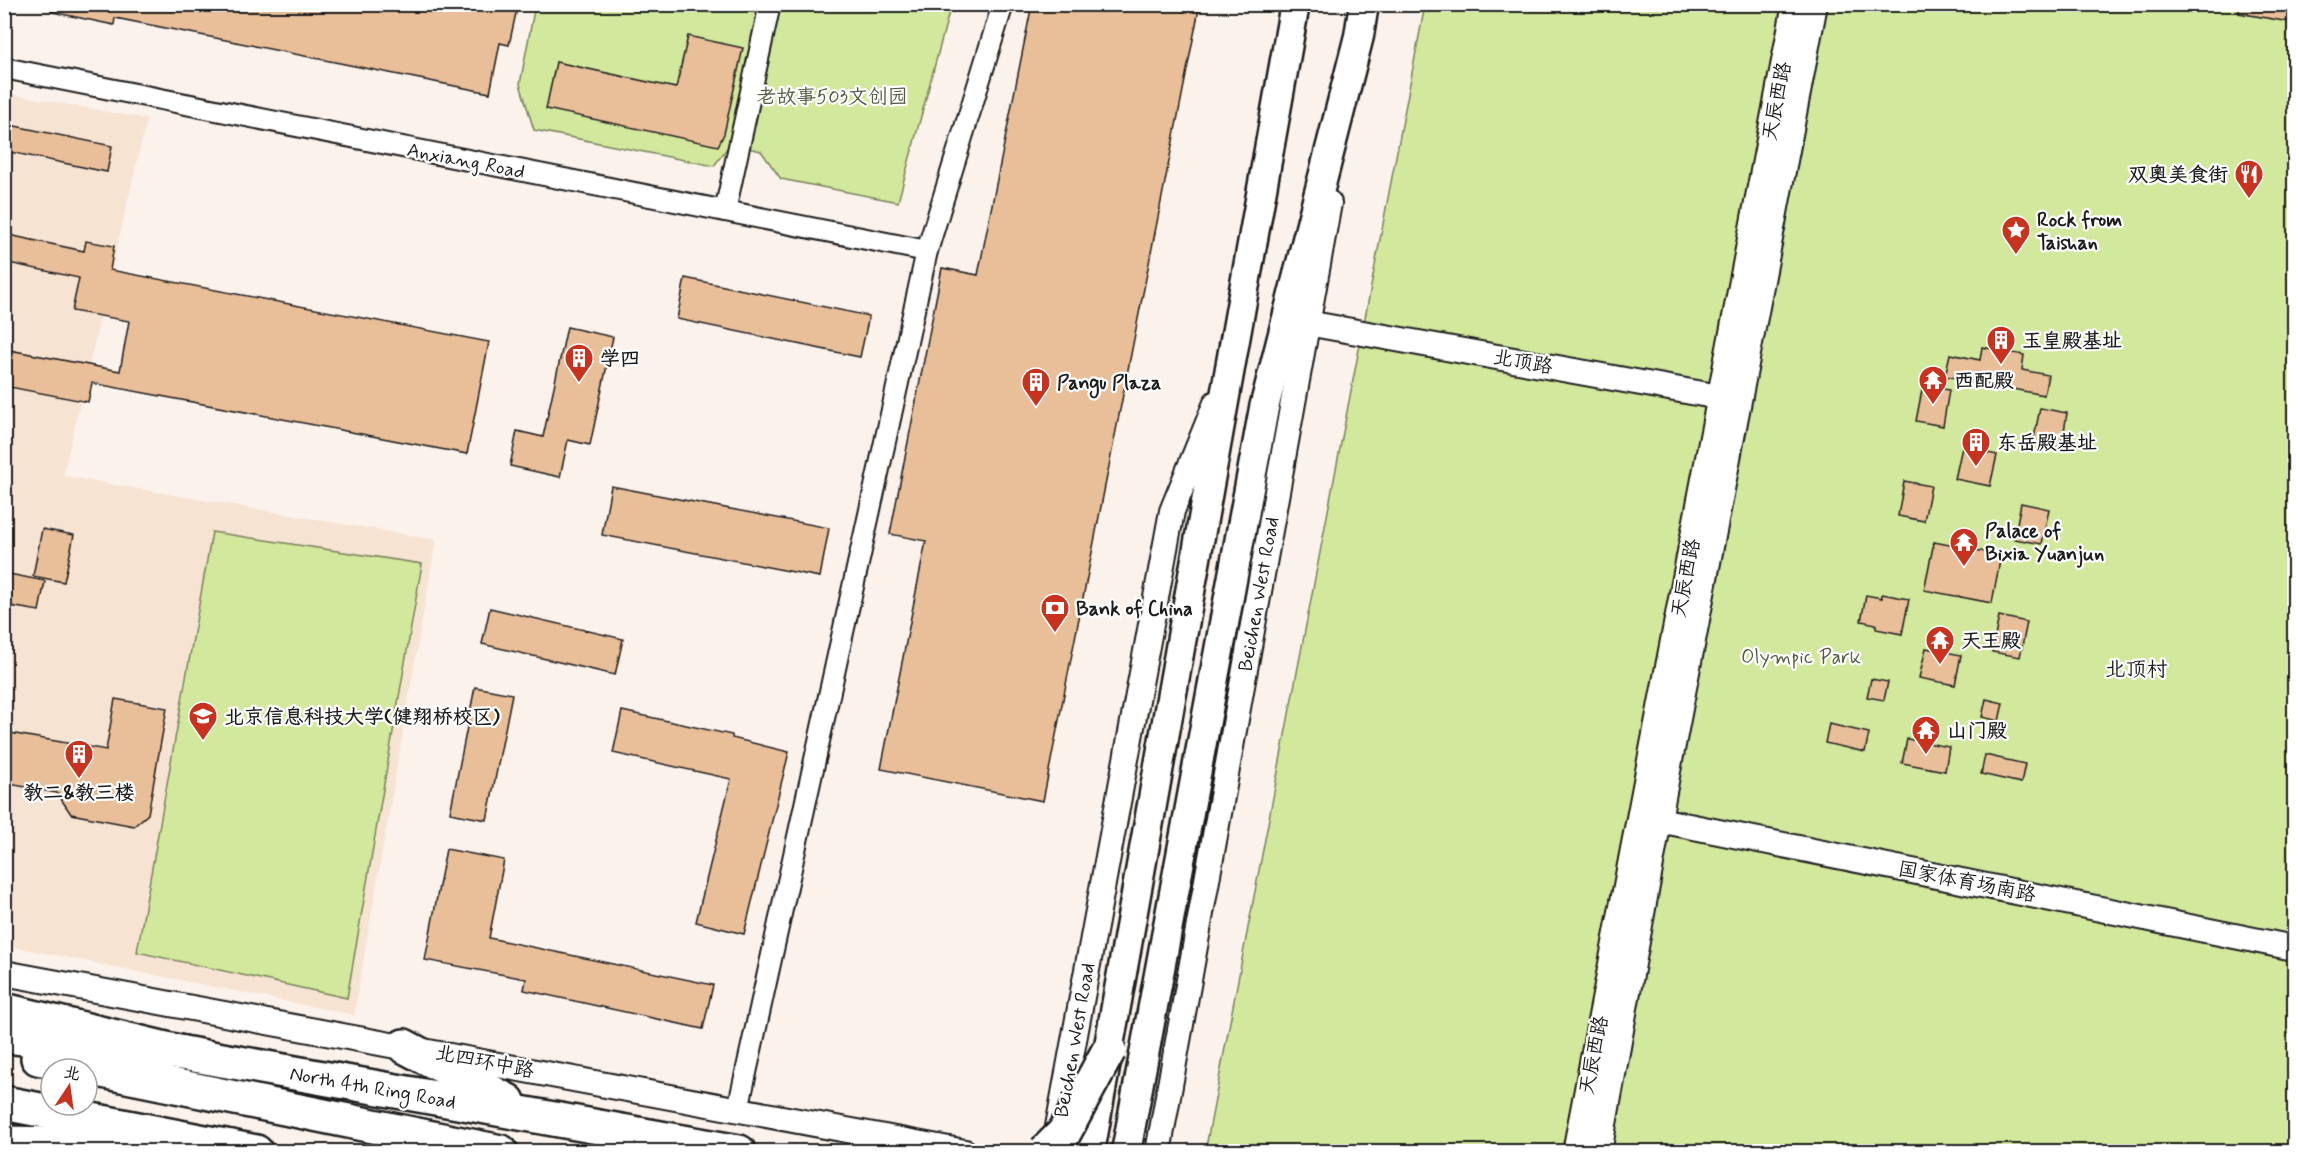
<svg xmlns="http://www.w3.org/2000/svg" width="2299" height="1156" font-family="Mynerve,'LXGW WenKai TC',sans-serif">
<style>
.built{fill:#f6e3d2}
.green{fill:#d2e89c;stroke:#77825c;stroke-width:1.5}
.building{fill:#e9bf99;stroke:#1c1c1c;stroke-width:1.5}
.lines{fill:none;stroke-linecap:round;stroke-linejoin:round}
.minor-casing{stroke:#1c1c1c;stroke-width:24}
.tertiary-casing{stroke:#1c1c1c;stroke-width:28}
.secondary-casing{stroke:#1c1c1c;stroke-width:33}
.trunk-casing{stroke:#1c1c1c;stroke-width:38}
.motorway-casing{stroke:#1c1c1c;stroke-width:38}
.minor{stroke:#fff;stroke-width:20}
.tertiary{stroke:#fff;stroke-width:24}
.secondary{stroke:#fff;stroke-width:28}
.trunk{stroke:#fff;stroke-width:33}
.motorway{stroke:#fff;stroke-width:33}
.trunk-bridge-casing{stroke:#1c1c1c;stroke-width:38;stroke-linecap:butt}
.trunk-bridge{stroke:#fff;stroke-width:33}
.labels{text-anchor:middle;stroke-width:4.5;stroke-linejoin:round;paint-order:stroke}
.park-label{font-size:20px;fill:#535942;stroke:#fff}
.street-label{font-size:20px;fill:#1c1c1c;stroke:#fff}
.poi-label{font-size:20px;font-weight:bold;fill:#1c1c1c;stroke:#fff;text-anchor:start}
.neighbourhood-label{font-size:21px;fill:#1c1c1c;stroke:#fff}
</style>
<rect width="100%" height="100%" fill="#fbf2eb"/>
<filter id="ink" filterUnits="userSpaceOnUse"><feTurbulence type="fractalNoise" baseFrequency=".0167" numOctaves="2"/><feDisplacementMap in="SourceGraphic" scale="12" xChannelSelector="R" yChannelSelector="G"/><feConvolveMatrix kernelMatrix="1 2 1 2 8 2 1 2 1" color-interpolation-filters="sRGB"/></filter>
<g filter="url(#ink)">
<!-- built -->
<path class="built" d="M4,93L147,119L63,476L436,540L354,1015L5,945Z"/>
<!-- green -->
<g class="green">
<path d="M535,5H951L898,202L781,179L761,151L730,144L714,166L534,130L520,84Z"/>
<path d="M1425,5H2294V1151L1205,1152Z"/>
<path d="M212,532L422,564L347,998L137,952Z"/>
</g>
<!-- building -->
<g class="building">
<path d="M53,4H518L509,45L500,43L490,93L115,18L114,25L52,12Z"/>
<path d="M1032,4H1200L1043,801L881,769L926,541L890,534L942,268L978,275Z"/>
<path d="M2239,4H2295V23L2239,13Z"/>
<path d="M688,36L743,48L724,134L718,146L546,109L556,62L676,88Z"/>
<path d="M10,125L112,146L107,172L5,151Z"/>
<path d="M4,234L84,251L86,241L114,246L110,270L489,342L467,454L92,383L88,402L4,386V349L120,371L129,321L72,311L79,278L4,262Z"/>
<path d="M685,278L869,316L860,357L677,319Z"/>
<path d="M567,327L613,337L590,445L568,440L560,477L510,466L517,431L543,437Z"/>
<path d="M1982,347L2024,355L2022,370L2048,375L2044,395L1945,376L1950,354L1980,360Z"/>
<path d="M1923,385L1949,390L1943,426L1916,421Z"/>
<path d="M2040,408L2067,413L2061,449L2033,443Z"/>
<path d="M1962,447L1997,455L1990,486L1955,479Z"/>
<path d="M1904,481L1931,486L1924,521L1898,516Z"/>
<path d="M611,486L829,528L820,577L602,535Z"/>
<path d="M2021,503L2049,509L2042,544L2014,539Z"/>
<path d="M42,529L74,535L64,582L33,576Z"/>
<path d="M1934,542L2001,555L1992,603L1924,590Z"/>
<path d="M4,573L45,581L39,611L4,605Z"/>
<path d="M1882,594L1909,599L1902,634L1876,629V624L1861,621L1866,595L1882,598Z"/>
<path d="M490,608L623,639L615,675L482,644Z"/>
<path d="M1999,616L2027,622L2020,657L1992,652Z"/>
<path d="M1926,648L1961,655L1955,685L1919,678Z"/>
<path d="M1871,679L1888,682L1884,700L1867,697Z"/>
<path d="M475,687L512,694L487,820L450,813Z"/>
<path d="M115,699L167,708L148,814L134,826L71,814L57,793L4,783V732L106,750Z"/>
<path d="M1986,699L2003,703L1999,721L1982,717Z"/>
<path d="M622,711L732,735V738L789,752L744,934L696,922L731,779L613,753Z"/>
<path d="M1829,724L1869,733L1865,752L1825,743Z"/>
<path d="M1907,739L1949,747L1945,771L1902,763Z"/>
<path d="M1985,755L2025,764L2021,783L1981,774Z"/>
<path d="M446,849L504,860L489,938L713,985L703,1029L524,990L526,979L425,960Z"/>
</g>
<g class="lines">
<!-- minor casing -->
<g class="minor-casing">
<g id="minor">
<path d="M4,68L927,251"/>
<path d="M725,211L770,4"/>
<path d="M738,1109L927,251L1003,4"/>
</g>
</g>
<!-- tertiary casing -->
<g class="tertiary-casing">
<g id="tertiary">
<path d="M1307,323L1736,400"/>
<path d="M1644,817L2294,948"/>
<path d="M4,973L965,1152"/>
<path d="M1057,1132L1172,511L1216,403"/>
<path d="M1158,1152L1329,203"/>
<path d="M1575,1152L1795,4"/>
<path d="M1599,1152L1664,792L1815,4"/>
</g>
</g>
<!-- secondary casing -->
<g class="secondary-casing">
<g id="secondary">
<path d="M1090,1152L1295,4"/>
<path d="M1126,1152L1264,408L1359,36L1364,4"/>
</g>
</g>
<!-- trunk casing -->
<g class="trunk-casing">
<g id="trunk">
<path d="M4,1036L183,1053L739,1152"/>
<path d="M404,1046L508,1101"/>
<path d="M38,1058L501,1152"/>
<path d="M4,1103L256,1152"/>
</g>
</g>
<!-- motorway casing -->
<g class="motorway-casing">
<g id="motorway">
<path d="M4,1010L183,1053"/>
<path d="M4,1143L231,1147"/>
</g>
</g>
<!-- minor -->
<use href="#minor" class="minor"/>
<!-- tertiary -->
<use href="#tertiary" class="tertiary"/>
<!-- secondary -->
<use href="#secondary" class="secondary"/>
<!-- trunk -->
<use href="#trunk" class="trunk"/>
<!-- motorway -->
<use href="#motorway" class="motorway"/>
<!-- trunk-bridge casing -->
<g class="trunk-bridge-casing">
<path id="trunk-bridge" d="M1045,1152L1064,1133L1109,1050"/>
</g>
<!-- trunk-bridge -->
<use href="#trunk-bridge" class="trunk-bridge"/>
</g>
</g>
<!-- icons -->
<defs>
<g id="restaurant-pin" transform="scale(1.5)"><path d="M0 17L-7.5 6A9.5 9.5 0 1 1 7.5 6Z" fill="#c8321e" stroke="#fff"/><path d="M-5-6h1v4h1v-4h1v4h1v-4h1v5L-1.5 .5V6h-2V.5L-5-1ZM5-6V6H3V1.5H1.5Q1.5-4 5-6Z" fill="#fff"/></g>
<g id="sight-pin" transform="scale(1.5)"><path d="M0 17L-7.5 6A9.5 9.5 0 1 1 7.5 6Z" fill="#c8321e" stroke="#fff"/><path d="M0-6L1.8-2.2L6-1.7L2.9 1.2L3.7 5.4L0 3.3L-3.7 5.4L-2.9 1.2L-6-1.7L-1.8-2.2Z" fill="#fff"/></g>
<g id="building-pin" transform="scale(1.5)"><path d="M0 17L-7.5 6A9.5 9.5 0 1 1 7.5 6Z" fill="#c8321e" stroke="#fff"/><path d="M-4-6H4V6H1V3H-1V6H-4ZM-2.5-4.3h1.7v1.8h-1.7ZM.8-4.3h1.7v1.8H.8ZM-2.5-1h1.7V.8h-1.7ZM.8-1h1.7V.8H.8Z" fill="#fff"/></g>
<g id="temple-pin" transform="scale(1.5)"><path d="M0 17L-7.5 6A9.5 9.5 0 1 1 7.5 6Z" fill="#c8321e" stroke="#fff"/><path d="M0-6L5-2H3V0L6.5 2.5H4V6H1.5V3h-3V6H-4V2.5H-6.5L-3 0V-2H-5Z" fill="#fff"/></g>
<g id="bank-pin" transform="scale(1.5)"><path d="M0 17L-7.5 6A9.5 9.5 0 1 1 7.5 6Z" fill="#c8321e" stroke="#fff"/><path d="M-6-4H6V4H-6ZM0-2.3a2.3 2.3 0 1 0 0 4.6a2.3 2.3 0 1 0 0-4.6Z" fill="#fff"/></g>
<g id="university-pin" transform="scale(1.5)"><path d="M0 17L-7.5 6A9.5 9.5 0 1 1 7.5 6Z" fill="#c8321e" stroke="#fff"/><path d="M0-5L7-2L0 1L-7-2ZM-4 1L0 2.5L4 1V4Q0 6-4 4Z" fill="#fff"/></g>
</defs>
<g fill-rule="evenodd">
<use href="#restaurant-pin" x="2249" y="174"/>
<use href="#sight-pin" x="2016" y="230"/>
<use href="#building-pin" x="2001" y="340"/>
<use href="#building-pin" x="579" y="358"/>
<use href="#temple-pin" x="1933" y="380"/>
<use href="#building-pin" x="1036" y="382"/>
<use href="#building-pin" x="1976" y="442"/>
<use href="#temple-pin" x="1964" y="542"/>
<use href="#bank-pin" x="1055" y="608"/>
<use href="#temple-pin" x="1940" y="640"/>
<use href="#university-pin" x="203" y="716"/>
<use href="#temple-pin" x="1926" y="730"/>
<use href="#building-pin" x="79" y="754"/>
</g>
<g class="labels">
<!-- park labels -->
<g class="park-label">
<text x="832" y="103">老故事503文创园</text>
<text x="1801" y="663">Olympic Park</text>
</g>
<!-- street labels -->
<g class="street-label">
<text transform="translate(1776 101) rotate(-79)" y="7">天辰西路</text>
<text transform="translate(466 160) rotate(11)" y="7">Anxiang Road</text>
<text transform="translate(1523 361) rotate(10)" y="7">北顶路</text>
<text transform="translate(1685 578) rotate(-79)" y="7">天辰西路</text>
<text transform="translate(1258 594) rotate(-80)" y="7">Beichen West Road</text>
<text transform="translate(1967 881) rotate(11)" y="7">国家体育场南路</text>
<text transform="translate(1074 1040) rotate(-80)" y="7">Beichen West Road</text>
<text transform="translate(1593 1055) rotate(-79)" y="7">天辰西路</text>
<text transform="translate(485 1061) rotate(11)" y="7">北四环中路</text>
<text transform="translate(373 1087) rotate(10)" y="7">North 4th Ring Road</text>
</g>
<!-- poi labels -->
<g class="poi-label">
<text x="2228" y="181" text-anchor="end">双奥美食街</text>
<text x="2037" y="226">Rock from<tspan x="2037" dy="23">Taishan</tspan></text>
<text x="2022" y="347">玉皇殿基址</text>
<text x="600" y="365">学四</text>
<text x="1954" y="387">西配殿</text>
<text x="1057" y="389">Pangu Plaza</text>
<text x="1997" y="449">东岳殿基址</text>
<text x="1985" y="537">Palace of<tspan x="1985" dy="23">Bixia Yuanjun</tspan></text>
<text x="1076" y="615">Bank of China</text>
<text x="1961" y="647">天王殿</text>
<text x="224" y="723">北京信息科技大学(健翔桥校区)</text>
<text x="1947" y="737">山门殿</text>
<text x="79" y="799" text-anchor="middle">教二&amp;教三楼</text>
</g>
<!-- neighbourhood labels -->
<g class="neighbourhood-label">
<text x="2136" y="676">北顶村</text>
</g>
</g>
<!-- margin -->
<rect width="2299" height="1156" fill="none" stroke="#fff" stroke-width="24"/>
<rect x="12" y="12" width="2275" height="1132" fill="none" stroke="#1c1c1c" stroke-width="2" filter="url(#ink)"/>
<!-- north arrow -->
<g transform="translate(69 1087) rotate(13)"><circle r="28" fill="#ffffff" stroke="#a4a4a4" stroke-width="1.5"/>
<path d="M0-4.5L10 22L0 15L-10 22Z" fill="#c8321e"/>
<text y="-9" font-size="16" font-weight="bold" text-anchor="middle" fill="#1c1c1c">北</text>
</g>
</svg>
